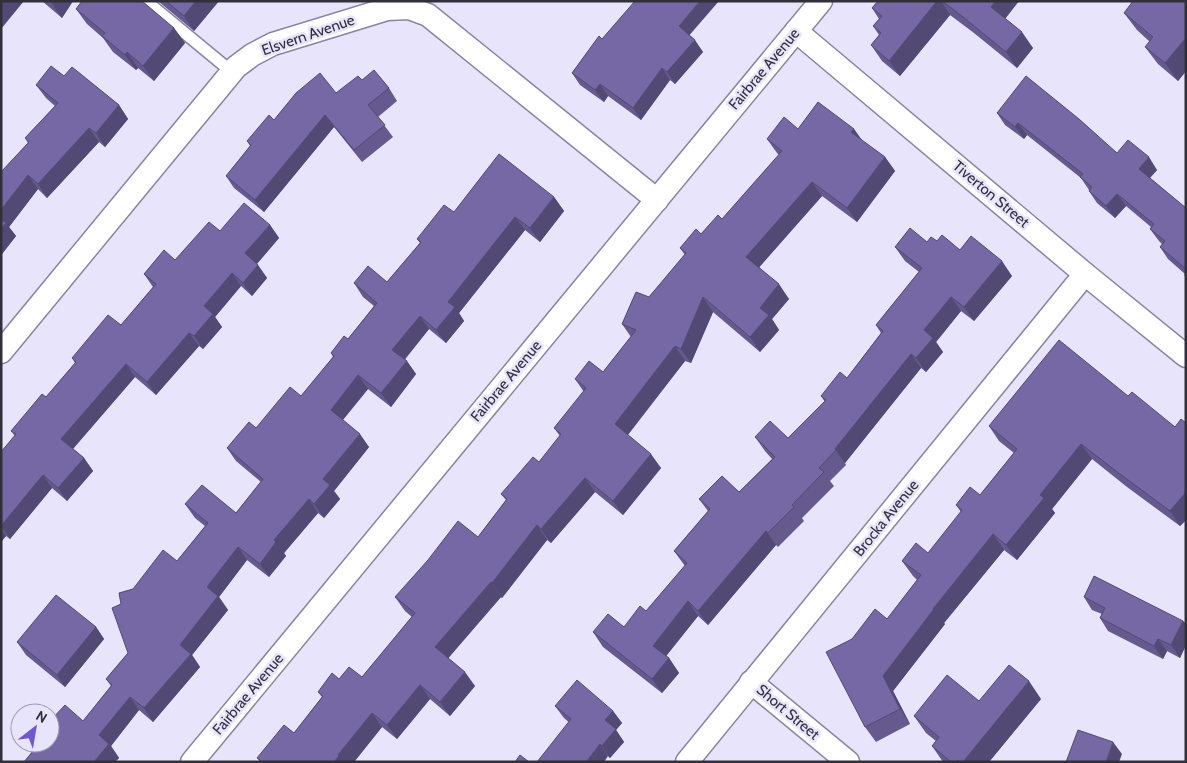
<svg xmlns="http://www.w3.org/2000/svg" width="1187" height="763" font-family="Cabin,sans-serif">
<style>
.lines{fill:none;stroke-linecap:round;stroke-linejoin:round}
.service-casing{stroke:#8985a0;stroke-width:14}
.minor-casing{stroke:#8985a0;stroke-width:25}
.service{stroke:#fff;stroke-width:11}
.minor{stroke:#fff;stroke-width:22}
.wall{fill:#65598e}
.shaded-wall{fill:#524974}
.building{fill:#7568a5;stroke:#524974}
.labels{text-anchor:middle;stroke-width:5;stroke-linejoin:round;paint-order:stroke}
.street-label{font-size:15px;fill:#302f3a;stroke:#e7e4fc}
</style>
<rect width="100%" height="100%" fill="#e7e4fc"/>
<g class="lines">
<!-- service casing -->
<g class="service-casing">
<path id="service" d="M146,1L232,72"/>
</g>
<!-- minor casing -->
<g class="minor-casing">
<g id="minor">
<path d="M796,31L1085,274L1186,356"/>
<path d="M1,352L236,67L252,55L273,44L387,9L409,8L428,15L657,200"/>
<path d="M751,682L848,762"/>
<path d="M192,762L821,1"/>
<path d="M687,762L1085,274"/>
</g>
</g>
<!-- service -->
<use href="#service" class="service"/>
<!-- minor -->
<use href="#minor" class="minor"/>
</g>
<!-- wall -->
<g class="wall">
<path d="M42,1H73L62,18Z"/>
<path d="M158,1H219L194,31Z"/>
<path d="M878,1H1019L1005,18L1033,48L1017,68L974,33L950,15L900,76L882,61L871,45L879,35L873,26L879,19L872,8Z"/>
<path d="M1130,1H1186V71L1178,81L1158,64L1145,47L1150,42L1137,30L1124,13L1132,4Z"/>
<path d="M76,9L174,28L185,43L154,81L138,68L136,70L113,52L103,38L87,24Z"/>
<path d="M690,36L703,52L675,84L670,80L641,120L608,96L604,102L580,85L572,73L602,39Z"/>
<path d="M64,76L119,105L128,119L105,147L99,142L47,198L38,189L9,227L16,236L2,254L1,253V172L28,143L25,138L55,106L46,98L36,85Z"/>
<path d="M362,80L389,88L397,101L378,117L393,137L362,162L334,127L264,212L234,188L226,176L250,146L247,141L274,120L336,93Z"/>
<path d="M997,113L1117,153L1157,170L1150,178L1186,208V277L1184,275L1185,274L1168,259L1160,247L1162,244L1159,241L1150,229L1151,227L1126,206L1115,218L1097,203L1089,191V190L1081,178L1027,135L1024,139L1005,125Z"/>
<path d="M798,129H854L861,140L885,157L895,171L857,222L822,196L759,267L789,299L772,319L779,330L760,352L713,312L691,363L685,361L628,435L661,468L623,515L595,492L551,543L547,540L502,598L501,597L448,658L475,686L450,716L430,699L397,739L382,727L354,762H259L260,761L257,758L294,733L322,697L318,692L339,679L362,677L412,617L405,611L395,597L478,537L506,500L501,494L539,462L560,436L554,428L584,392L575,379L603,372L631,337L622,324L649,297L685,255L680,248L701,234L722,219L779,155L777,153L767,139Z"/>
<path d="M554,197L564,211L540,242L525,230L459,313L464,321L446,343L429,329L405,359L416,374L391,407L368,389L343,420L369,447L334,491L340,499L324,518L318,513L284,553L286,556L269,577L247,560L219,597L228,610L192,655L200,667L153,722L139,710L111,746L119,758L115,762H24L37,746L35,743H50L83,721L111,686L106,679L128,653L121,604L133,589L177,561L205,526L195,518L185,504L236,513L261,482L236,461L227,448L301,396L333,357L331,353L348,339L374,306L363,297L354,283L387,282L420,243L417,239L454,212Z"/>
<path d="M270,225L279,238L257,264L267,278L252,296L241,286L215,317L222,327L203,349L199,346L156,395L135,377L73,449L84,458L93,471L67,501L52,488L10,539L6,536L1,542V452L15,436L11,431L46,397L75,363L72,358L121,325L153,287L144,274L175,260L220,231Z"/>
<path d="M937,241L960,250L1012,276L974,321L961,311L936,342L943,352L926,372L921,368L845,463L846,465L830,481L834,486L802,518L804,521L778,547L776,545L708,625L698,616L666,656L669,658L679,673L662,693L603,647L593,632L624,627L646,611L685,566L674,551L708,511L699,499L739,492L772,459L765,451L755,437L788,438L825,402L821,396L847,378L881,333L876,325L919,272L905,261L895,247L927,242Z"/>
<path d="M1128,396L1175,427L1186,423V520L1180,526L1127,487L1092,459L1052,509L1055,513L1017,560L1004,550L944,623L945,624L893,691L910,724L876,742L865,727L852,639L887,619L917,580L913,576L902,561L928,553L961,512L956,505L980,495L1014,453L999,441L989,426Z"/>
<path d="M1084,597L1183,621L1186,624V645L1180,658L1167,651L1163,659L1108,631L1100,618L1102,614L1092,610Z"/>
<path d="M96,627L104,639L65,687L26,655L17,642Z"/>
<path d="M1041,699L989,762H943L932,746L936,741L926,733L914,716L979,701Z"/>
<path d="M555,706L613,711L622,723L616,730L624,742L610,758L564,718Z"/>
</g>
<!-- shaded-wall -->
<g class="shaded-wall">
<path d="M1,1H24L1,29Z"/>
<path d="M50,1H73L62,18Z"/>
<path d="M196,1H219L194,31L184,16Z"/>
<path d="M700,1H719L687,38L679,26Z"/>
<path d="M937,1H941L950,15L900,76L889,61Z"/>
<path d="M996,1H1019L1002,23L991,7Z"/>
<path d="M174,28L185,43L154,81L143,66Z"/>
<path d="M1022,32L1033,48L1017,68L1006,52Z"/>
<path d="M1186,38V71L1178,81L1165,63Z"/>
<path d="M695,40L703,52L675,84L667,72Z"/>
<path d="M127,52L138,68L136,70L125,55Z"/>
<path d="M662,68L670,80L641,120L633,108Z"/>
<path d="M600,84L608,96L604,102L595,90Z"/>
<path d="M119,105L128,119L105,147L96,133Z"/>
<path d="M325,115L334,127L264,212L255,200Z"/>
<path d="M1018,123L1027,135L1024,139L1015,127Z"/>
<path d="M89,128L99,142L47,198L38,184Z"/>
<path d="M854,129L864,143L851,132Z"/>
<path d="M885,157L895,171L857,222L847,208Z"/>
<path d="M1149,157L1157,170L1147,181L1139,169Z"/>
<path d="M28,175L38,189L9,227L16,236L2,254L1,253V210Z"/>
<path d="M812,182L822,196L756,271L746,257Z"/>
<path d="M1117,194L1126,206L1115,218L1106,206Z"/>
<path d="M554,197L564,211L540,242L530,228Z"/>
<path d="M515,217L525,230L459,313L464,321L446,343L436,330L448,302Z"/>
<path d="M270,225L279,238L254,267L245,253Z"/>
<path d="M1002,261L1012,276L974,321L964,307Z"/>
<path d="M258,265L267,278L252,296L243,283Z"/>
<path d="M232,273L241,286L215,317L222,327L203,349L194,336L204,306Z"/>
<path d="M779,284L789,299L772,319L779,330L760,352L750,337L760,308Z"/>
<path d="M703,297L713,312L691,363L681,349Z"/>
<path d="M951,297L961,311L936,342L943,352L926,372L916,358L924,330Z"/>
<path d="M420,316L429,329L402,363L392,350Z"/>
<path d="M189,333L199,346L156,395L147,382Z"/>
<path d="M675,346L685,361L625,438L615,424Z"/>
<path d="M911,354L921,368L845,463L835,449Z"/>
<path d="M407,361L416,374L391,407L381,393Z"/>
<path d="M126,364L135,377L70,452L61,439Z"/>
<path d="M358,375L368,389L340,423L331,410Z"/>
<path d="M360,434L369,447L334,491L340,499L324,518L314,504L323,479Z"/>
<path d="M1081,444L1092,459L1052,509L1055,513L1017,560L1006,545L1040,495Z"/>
<path d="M651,454L661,468L623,515L613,501Z"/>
<path d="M84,458L93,471L67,501L58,488Z"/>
<path d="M43,475L52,488L10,539L1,526Z"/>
<path d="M585,478L595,492L551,543L541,529Z"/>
<path d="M1186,492V520L1180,526L1170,511Z"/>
<path d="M309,499L318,513L284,553L286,556L269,577L260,564L274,540Z"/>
<path d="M537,525L547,540L502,598L492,583Z"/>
<path d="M1,529L6,536L1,542Z"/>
<path d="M766,531L776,545L708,625L698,611Z"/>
<path d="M993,534L1004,550L944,623L945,624L893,691L910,724L900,709L883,676L933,609Z"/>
<path d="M238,547L247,560L219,597L228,610L192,655L200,667L153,722L144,708L180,645L207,587Z"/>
<path d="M491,582L501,597L445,662L435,647Z"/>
<path d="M688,601L698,616L663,660L653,646Z"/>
<path d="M1183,621L1186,624V645L1180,658L1171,645Z"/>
<path d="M96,627L104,639L65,687L57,675Z"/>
<path d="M1158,639L1167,651L1163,659L1154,646Z"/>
<path d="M669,658L679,673L662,693L652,679Z"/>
<path d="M465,672L475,686L450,716L440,702Z"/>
<path d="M1029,681L1041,699L989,762H963Z"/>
<path d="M420,685L430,699L397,739L387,725Z"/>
<path d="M130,697L139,710L111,746L119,758L115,762H94L99,735Z"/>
<path d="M613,711L622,723L616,730L624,742L610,758L602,746L605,720Z"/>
<path d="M372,713L382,727L354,762H334L338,755Z"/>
<path d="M1113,742L1122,754L1119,762H1106Z"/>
<path d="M600,744L608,756L604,762H586Z"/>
</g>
<!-- building -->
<g class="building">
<path d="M82,1H142L174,28L143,66L127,52L125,55L102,36L105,33L76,9Z"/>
<path d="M166,1H196L184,16Z"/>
<path d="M635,1H700L679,26L695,40L667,72L662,68L633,108L600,84L595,90L572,73L599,36L602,39Z"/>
<path d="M878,1H937L889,61L871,45L881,33L873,26L882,16L872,8Z"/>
<path d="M942,1H996L991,7L1022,32L1006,52L963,17Z"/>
<path d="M1133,1H1186V38L1165,63L1145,47L1153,37L1124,13Z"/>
<path d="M51,66L64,76L72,67L119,105L96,133L89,128L38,184L28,175L1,210V172L29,142L25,138L58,103L36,85Z"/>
<path d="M374,70L389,88L368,105L385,125L354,150L325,115L255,200L226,176L251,145L247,141L269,115L274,120L296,93L320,73L336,93L358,76L362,80Z"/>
<path d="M1026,76L1079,119L1117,153L1128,140L1149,157L1139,169L1186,208V269L1160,247L1165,241L1150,229L1154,224L1117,194L1106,206L1089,191L1092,187L1080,177L1083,174L1018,123L1015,127L997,113Z"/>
<path d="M818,102L854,129L851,132L885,157L847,208L812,182L746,257L779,284L760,308L769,315L750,337L703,297L681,349L675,346L615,424L651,454L613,501L585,478L541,529L537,525L492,583L491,582L435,647L465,672L440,702L420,685L387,725L372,713L338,755L339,756L334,762H259L260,760L257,758L284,725L294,733L323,696L318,692L332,673L339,679L349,667L362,677L415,613L395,597L428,560L458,521L478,537L507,499L501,494L533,457L539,462L561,434L554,428L586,388L575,379L589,361L603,372L636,330L622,324L636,292L649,297L686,253L680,248L696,229L701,234L718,215L722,219L782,151L767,139L784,117L798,129Z"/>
<path d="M499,154L554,197L530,228L515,217L448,302L455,307L436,330L420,316L392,350L407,361L381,393L358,375L331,410L360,434L323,479L330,485L314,504L309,499L274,540L276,542L260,564L238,547L207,587L218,596L180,645L191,654L144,708L130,697L99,735L109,744L94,762H24L38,745L36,743H50V721L65,705L83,721L112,685L106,679L128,653L112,608L121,604L119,593L133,589L163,550L177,561L208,523L185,504L202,485L236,513L263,479L227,448L249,422L256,428L290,387L301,396L334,356L331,353L344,336L348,339L377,303L354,283L368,266L387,282L421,242L417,239L444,205L454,212Z"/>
<path d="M244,203L270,225L245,253L258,265L243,283L232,273L204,306L213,314L194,336L189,333L147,382L126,364L61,439L84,458L58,488L43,475L1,526V452L16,434L11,431L42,394L46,397L76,362L72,358L108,315L121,325L156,284L144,274L164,250L175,260L209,222L220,231Z"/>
<path d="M1,219L6,223L1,229Z"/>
<path d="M910,228L927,242L931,237L937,241L942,235L960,250L971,236L1002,261L964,307L951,297L924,330L933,338L916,358L911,354L835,449L836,450L819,468L824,472L792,505L794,507L768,533L766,531L698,611L688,601L653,646L669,658L652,679L593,632L608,614L624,627L640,606L646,611L687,563L674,551L710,509L699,499L722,476L739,492L775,457L755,437L770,421L788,438L826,400L821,396L840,372L847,378L883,331L876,325L922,268L895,247Z"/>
<path d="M1059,340L1128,396L1132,392L1175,427L1181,419L1186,423V492L1170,511L1116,471L1081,444L1040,495L1044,498L1006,545L993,534L933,609H934L883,676L900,709L865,727L826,652L852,639L875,609L887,619L921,575L902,561L916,543L928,553L962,510L956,505L970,487L980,495L1017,449L989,426Z"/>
<path d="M1094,576L1183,621L1171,645L1158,639L1154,646L1100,618L1105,608L1084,597Z"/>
<path d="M56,595L96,627L57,675L17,642Z"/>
<path d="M1009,665L1029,681L963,762H960L958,760L957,762H951L932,746L939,737L914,716L947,675L979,701Z"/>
<path d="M577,680L613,711L605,720L616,729L602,746L600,744L586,762H537L571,719L555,706Z"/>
<path d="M1078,730L1113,742L1106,762H1066Z"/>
<path d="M520,755L529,762H515Z"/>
</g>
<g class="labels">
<!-- street labels -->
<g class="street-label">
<text transform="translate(308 35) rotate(-19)" y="5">Elsvern Avenue</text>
<text transform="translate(764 69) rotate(-50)" y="5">Fairbrae Avenue</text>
<text transform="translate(991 194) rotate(40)" y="5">Tiverton Street</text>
<text transform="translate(506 381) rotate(-50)" y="5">Fairbrae Avenue</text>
<text transform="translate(886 518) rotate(-51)" y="5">Brocka Avenue</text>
<text transform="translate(248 694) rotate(-50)" y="5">Fairbrae Avenue</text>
<text transform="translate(788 712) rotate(40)" y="5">Short Street</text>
</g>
</g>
<!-- border -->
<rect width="1187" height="763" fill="none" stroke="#302f3a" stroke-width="5"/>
<!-- north arrow -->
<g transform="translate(35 728) rotate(31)"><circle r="24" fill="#e7e4fc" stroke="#9e9cae"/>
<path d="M0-4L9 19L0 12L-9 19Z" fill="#7156cf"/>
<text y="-8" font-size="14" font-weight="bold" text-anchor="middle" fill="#302f3a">N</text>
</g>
</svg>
